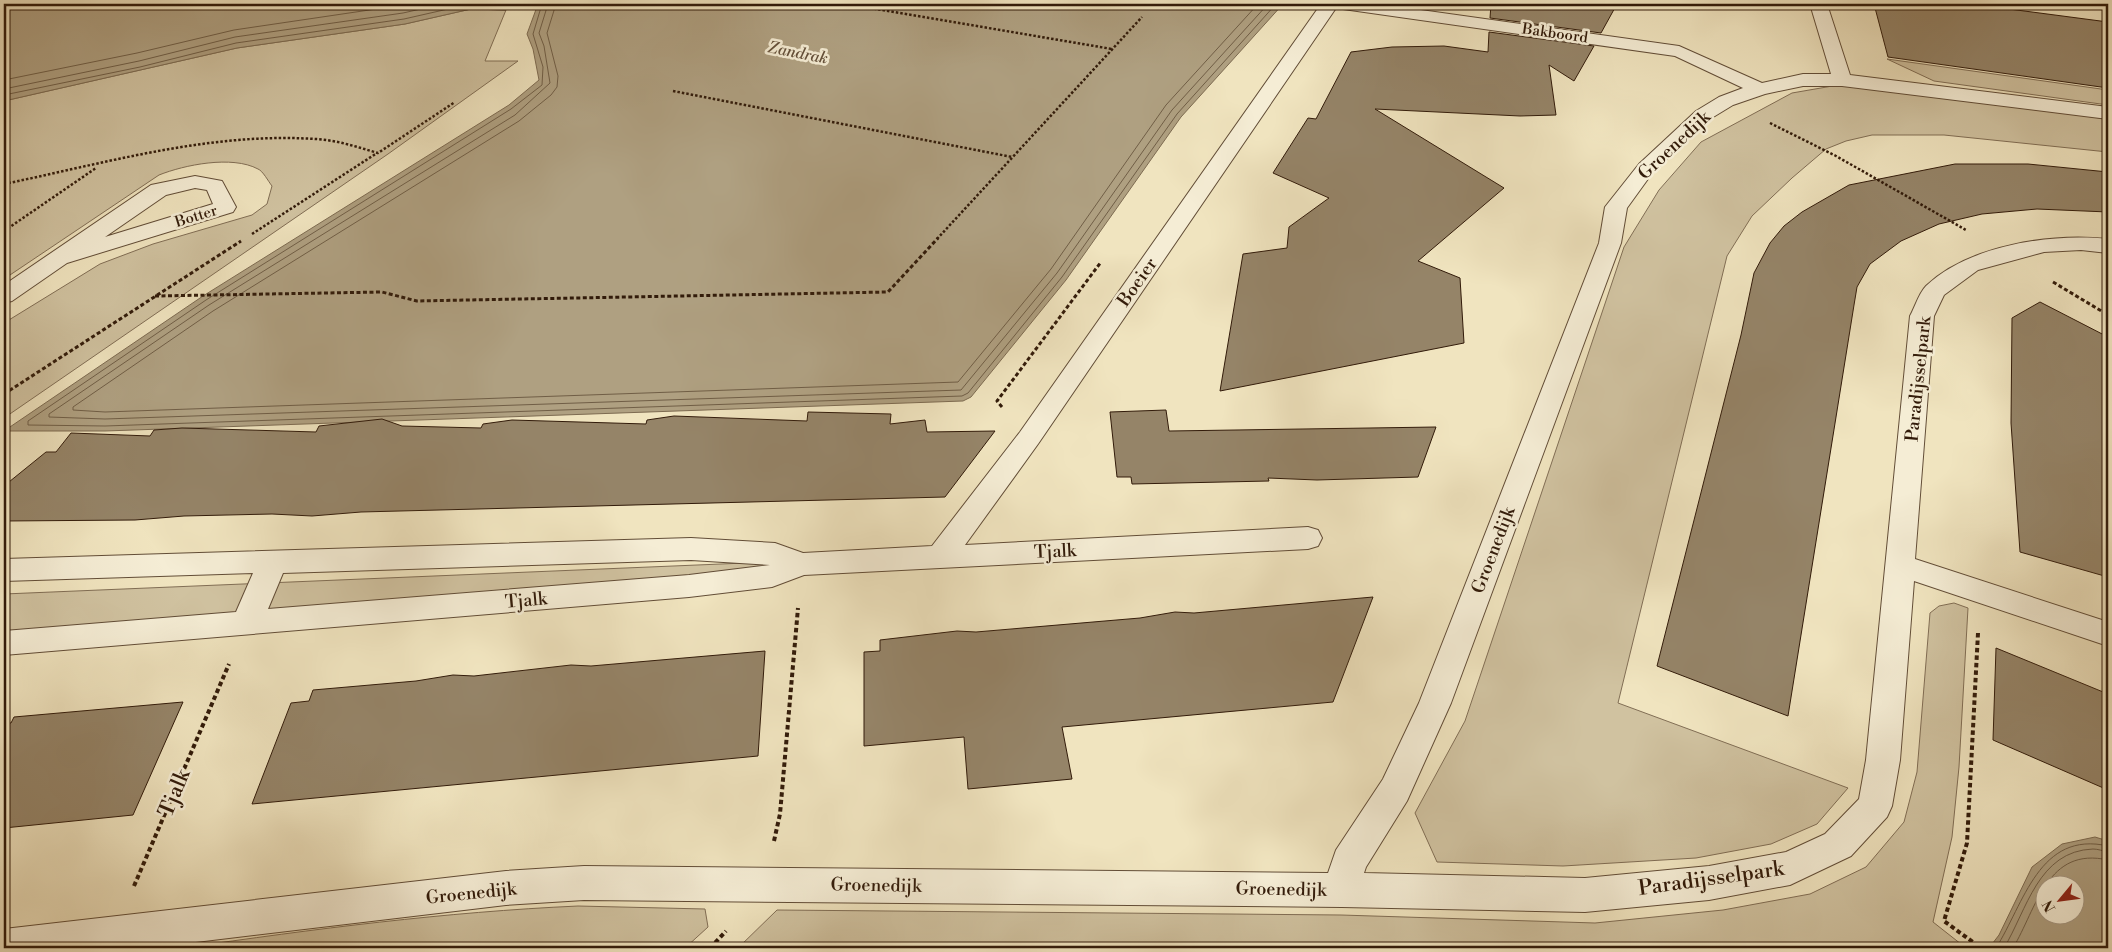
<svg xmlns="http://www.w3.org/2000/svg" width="2112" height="952" font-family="'Libre Bodoni',serif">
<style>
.green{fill:#d0c2a0;stroke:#816e55}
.water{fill:#afa081;stroke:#7d6b51;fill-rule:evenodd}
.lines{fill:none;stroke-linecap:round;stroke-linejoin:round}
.shore{stroke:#705e46;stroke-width:1}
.building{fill:#958468;stroke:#321b0a}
.minor-casing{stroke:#624d37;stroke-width:2}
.path-far2{stroke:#321b0a;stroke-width:2.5;stroke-dasharray:2.5 2;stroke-linecap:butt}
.path-far1{stroke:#321b0a;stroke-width:3;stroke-dasharray:4 2.5;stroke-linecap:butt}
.path{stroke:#321b0a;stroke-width:4;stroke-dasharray:4.5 3;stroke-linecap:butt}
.minor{fill:#f5edd5;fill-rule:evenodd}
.labels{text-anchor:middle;stroke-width:5;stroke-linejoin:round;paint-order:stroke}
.far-street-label{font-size:15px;fill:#321b0a;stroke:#f5edd5}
.far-water-label{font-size:16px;font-style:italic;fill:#64503a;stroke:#f5edd5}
.street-label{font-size:18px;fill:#321b0a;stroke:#f5edd5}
.near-street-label{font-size:21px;fill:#321b0a;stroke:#f5edd5}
</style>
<rect width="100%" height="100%" fill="#f0e4bf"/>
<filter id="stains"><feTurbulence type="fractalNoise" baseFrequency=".004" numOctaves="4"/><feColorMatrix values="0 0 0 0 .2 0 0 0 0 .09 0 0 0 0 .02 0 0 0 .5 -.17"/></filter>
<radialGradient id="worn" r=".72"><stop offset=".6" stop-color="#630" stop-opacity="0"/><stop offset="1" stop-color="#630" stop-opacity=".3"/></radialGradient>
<!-- green -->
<g class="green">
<path d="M471,9L506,10L485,61H518L388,154L4,418V323L100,264L153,244L252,215L267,204L272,186C268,181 263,171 258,169C232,155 184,165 159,175L4,279V101L237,48L405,24Z"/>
<path d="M1887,59L2108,90V105L1934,81Z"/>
<path d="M1844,84L2108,119V152L1944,135H1872L1846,141L1826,149L1792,178L1752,216L1727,256L1618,703L1848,788L1817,824L1771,844L1696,858L1563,866L1437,862L1415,813L1465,721L1624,247L1659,190L1701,142L1792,93Z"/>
<path d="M769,562L773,567L325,612L4,637V594Z"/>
<path d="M1954,603L1968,608L1959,767L1952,837L1933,922L1966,948H738L777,910L1341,915L1595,923L1723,910L1810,894L1866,867L1904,822L1917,772L1930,613L1939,606Z"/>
<path d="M578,906L705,909L708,927L685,948H183C314,929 445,912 578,906Z"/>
</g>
<!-- water -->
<g class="water">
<path d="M4,4H509L506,10L471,9L405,24L237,48L4,101Z"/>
<path d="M538,4H1283L1181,117L1066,280L971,397L963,401L105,431H4L203,296L509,105L539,80L533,49L527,34Z"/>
<path d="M2095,837L2108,841V948H1989L1999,935L2032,867L2062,844ZM2044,884H2074V914H2044Z"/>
</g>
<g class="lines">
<!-- shore -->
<g class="shore">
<path d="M542,4L533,34L543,67L542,85L511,109L206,300L28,421V425L105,426L962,396L968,393L1062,277L1177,114L1276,4"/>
<path d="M548,4L539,33L544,46L550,83L515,115L209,305L49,414V417L105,419L961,390L1057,273L1172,110L1268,4"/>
<path d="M556,4L547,33L558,76L557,87L551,95L519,121L213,311L73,407V410L105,412L958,382L1051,269L1166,105L1258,4"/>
<path d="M4,80L137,53L234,30L410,4"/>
<path d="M4,89L139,61L235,37L403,13L443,4"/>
<path d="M4,95L140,67L236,43L404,19L470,4H503"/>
<path d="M1996,948C2024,904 2039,830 2108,846"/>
<path d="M2004,948C2027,910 2038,851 2093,849C2098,849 2103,851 2108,852"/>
<path d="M2013,948C2037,908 2047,846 2108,860"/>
</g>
</g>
<!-- building -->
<g class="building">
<path d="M1491,4H1617L1601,33L1490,18Z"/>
<path d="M1874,4H1971L2108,22V88L1888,57Z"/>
<path d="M1489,32L1594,46L1574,81L1549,65L1556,115L1520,116L1375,109L1504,188L1418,261L1460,278L1464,343L1220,391L1243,254L1287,248L1289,227L1329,198L1273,173L1308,118L1316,119L1351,52L1392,47L1444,46L1488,52Z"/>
<path d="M1955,164H2028L2108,172V212L2037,209L1982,214L1939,224L1901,241L1870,264L1857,287L1854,305L1788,716L1657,666L1741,335L1754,273L1770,243L1784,226L1802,212L1849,185Z"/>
<path d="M2040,302L2108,337V577L2020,552L2011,423L2012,318Z"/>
<path d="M1166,410L1169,431L1436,427L1418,477L1317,480L1268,478L1269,481L1132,484L1131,477H1117L1110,412Z"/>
<path d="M808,412L891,414L890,424L925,420L927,432L995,431L945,497L361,512L312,516L272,514L184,516L135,520L4,521V486L46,452H56L71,433L150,436L154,430L182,428L316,432L319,426L382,419L402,426L481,428L483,424L512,420L646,424L647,420L674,416L807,421Z"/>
<path d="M1373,597L1333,702L1062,727L1072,779L968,789L964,737L864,746V652L880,651V640L957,631L976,632L1140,618L1175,612L1194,613Z"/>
<path d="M1996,648L2108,694V790L1993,740Z"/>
<path d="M765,651L758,756L252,804L291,703L309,701L313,690L416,681L453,675L474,676L571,665L591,666Z"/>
<path d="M183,702L133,815L4,828V723H11L14,717Z"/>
</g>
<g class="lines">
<!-- minor casing -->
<g class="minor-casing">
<g id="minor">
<path d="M1321,4H1378L1679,46L1762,83L1803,74H1831L1810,4H1827L1850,75L2108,107V119L1842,86H1803L1765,94L1733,105L1710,119L1653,172L1627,208L1621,243L1451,703L1407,801L1366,867L1364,873L1585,878L1709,866L1786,852L1825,834L1859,799L1866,760L1910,316C1915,307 1919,293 1926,286C1969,245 2052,233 2108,239V253L2081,250L2044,252L1978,270L1944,295L1934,316L1915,559L2108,622V646L1914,581L1900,760L1892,806L1887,817L1851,856L1790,885L1709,900L1585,912L1342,907L584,900L506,905L146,948H4V929L506,871L584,866L1328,873L1336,850L1383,779L1419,703L1599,243L1605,207L1639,164L1696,111L1719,97L1743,88L1675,56L1336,8L1038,444L965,545L1308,527L1318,530L1322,538L1318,546L1308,549L804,575L772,587L689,597L4,655V631L236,612L253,573L4,581V559L691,538L775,543L803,553L932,546L1020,432ZM691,560L770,565L689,575L268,609L283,573Z"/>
<path d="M195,176L222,181L236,207L233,212L67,263L12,301L4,303V285L151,185ZM195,188L207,190L213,204L105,237L166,195Z"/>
</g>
</g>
<!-- path-far2 -->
<g class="path-far2">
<path d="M847,4L1112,49"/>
<path d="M673,91L1012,157"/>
<path d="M1770,123L1836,156L1966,230"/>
<path d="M4,184C106,163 210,132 315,139C337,140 357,147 378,153L455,102"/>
<path d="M4,231L96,168"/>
<path d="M252,234L377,153"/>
<path d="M937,239L1142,17"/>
</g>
<!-- path-far1 -->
<g class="path-far1">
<path d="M2053,282L2108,315"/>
<path d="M155,296L382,292L417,301L888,292L938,238"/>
<path d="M4,394L241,241"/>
<path d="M1002,407L997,401L1101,262"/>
</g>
<!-- path -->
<g class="path">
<path d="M1978,633L1967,843L1944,921L1981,948"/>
<path d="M774,841L780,814L798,608"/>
<path d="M134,886L229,664"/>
<path d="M710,948L726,931"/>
</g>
<!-- minor -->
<use href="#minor" class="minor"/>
</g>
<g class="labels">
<!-- far-street labels -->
<g class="far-street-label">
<text transform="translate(1555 33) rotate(8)" y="5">Bakboord</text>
<text transform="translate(196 216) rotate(-17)" y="5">Botter</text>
</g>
<!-- far-water labels -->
<g class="far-water-label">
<text transform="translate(798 52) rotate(11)" y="6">Zandrak</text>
</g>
<!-- street labels -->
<g class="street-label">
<text transform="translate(1674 145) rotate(-43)" y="6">Groenedijk</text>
<text transform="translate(1137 282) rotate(-55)" y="6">Boeier</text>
<text transform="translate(1918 379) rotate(-84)" y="6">Paradijsselpark</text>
<text transform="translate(1493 550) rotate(-69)" y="6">Groenedijk</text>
<text transform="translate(1055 551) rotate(-3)" y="6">Tjalk</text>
<text transform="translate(526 600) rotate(-5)" y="6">Tjalk</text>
<text transform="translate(876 885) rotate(1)" y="6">Groenedijk</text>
<text transform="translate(1281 889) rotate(1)" y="6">Groenedijk</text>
<text transform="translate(471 893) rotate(-6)" y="6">Groenedijk</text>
</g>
<!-- near-street labels -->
<g class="near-street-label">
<text transform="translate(174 793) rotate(-67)" y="7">Tjalk</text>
<text transform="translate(1711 878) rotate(-8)" y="7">Paradijsselpark</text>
</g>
</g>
<!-- margin -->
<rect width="2112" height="952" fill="none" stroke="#f0e4bf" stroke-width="20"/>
<rect x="5" y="5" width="2102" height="942" fill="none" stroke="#321b0a" stroke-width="2.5"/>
<rect x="10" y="10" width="2092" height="932" fill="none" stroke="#321b0a"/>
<!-- north arrow -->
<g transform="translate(2060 900) rotate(241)"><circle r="24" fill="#f5edd5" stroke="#a79984"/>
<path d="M0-4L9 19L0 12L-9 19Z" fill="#8f2418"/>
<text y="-8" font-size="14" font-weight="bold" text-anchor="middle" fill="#321b0a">N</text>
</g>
<rect width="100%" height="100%" filter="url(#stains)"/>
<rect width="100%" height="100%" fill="url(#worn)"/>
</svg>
